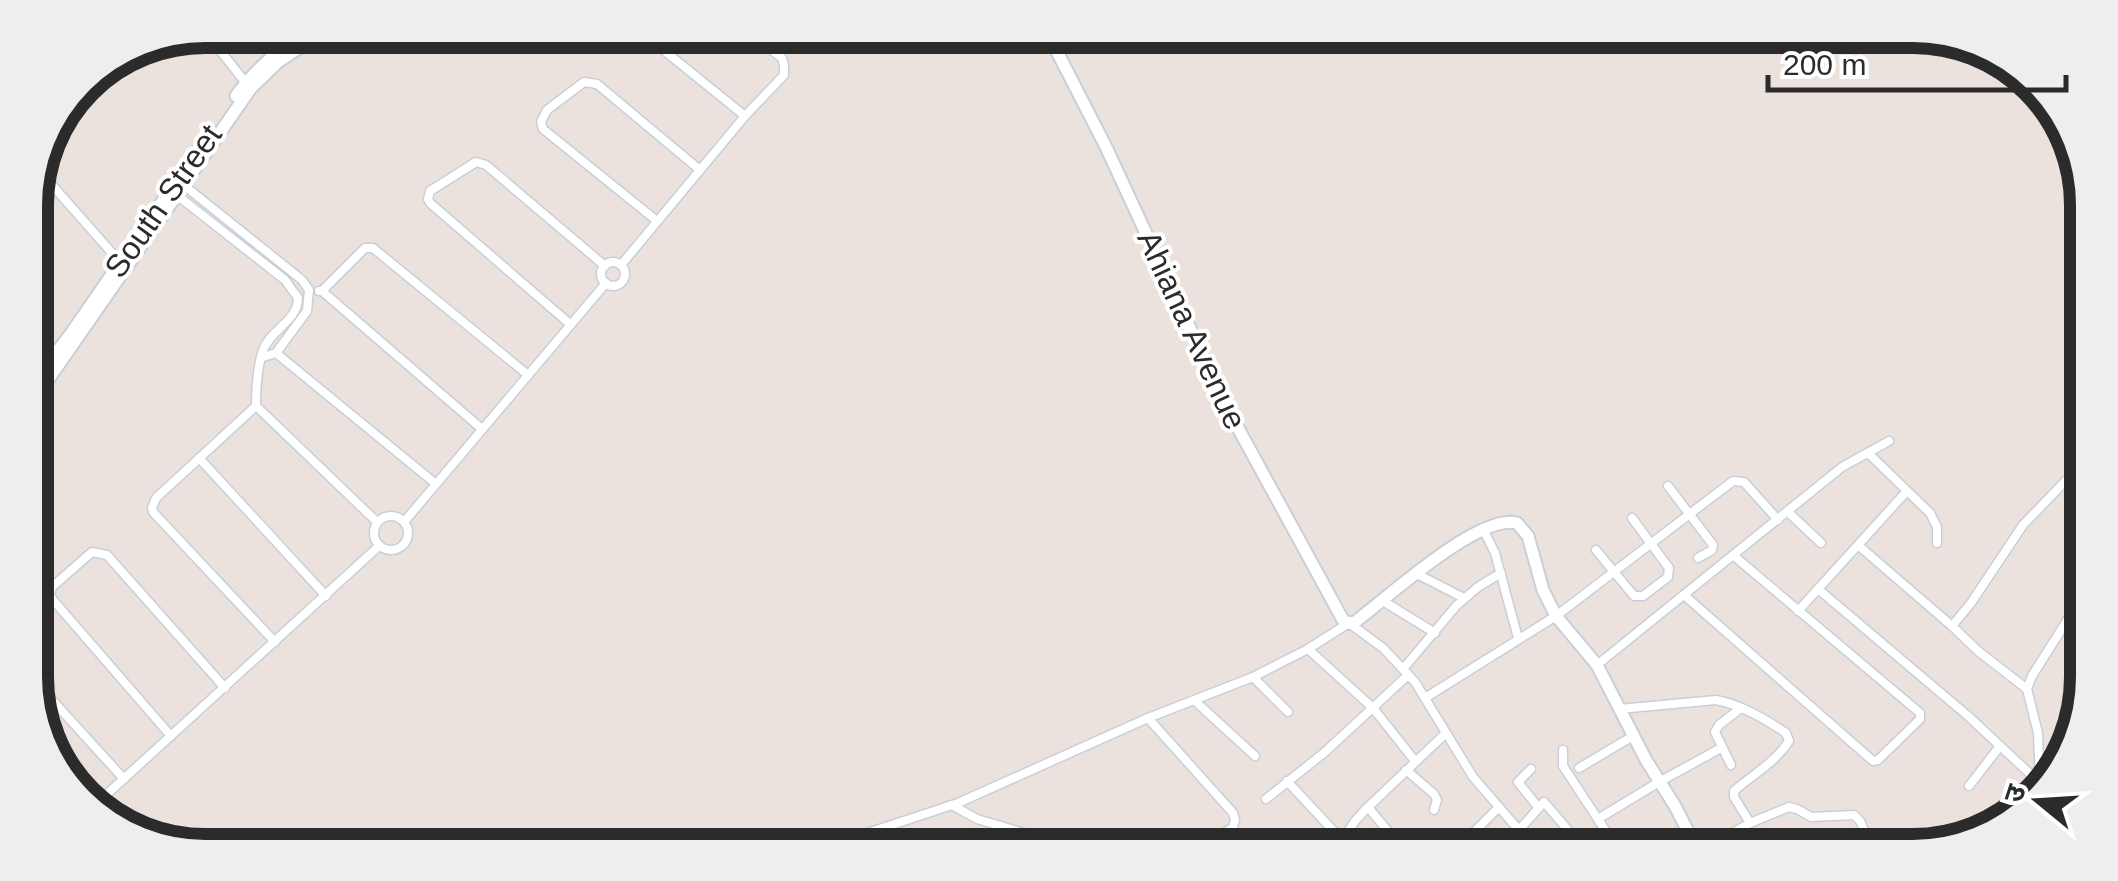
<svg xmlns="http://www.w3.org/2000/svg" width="2118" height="881" font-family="Arial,'Noto Sans Devanagari',sans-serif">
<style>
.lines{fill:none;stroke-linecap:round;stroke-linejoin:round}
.street-casing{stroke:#c8cfd8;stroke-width:11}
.secondary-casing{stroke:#c8cfd8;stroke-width:15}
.street{stroke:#fff;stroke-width:8}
.secondary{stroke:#fff;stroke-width:11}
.labels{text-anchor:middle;stroke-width:8;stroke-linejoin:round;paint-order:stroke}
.street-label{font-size:32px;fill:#2b2b2b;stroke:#fff}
.rim{fill:none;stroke:#2b2b2b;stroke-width:12}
</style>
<rect width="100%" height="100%" fill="#ece2dd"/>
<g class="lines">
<!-- street casing -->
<g class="street-casing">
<g id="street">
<path d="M204,30L245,82"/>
<path d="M650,30L651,40L745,116"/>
<path d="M37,168L120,262"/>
<path d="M181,183L302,280L309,290L307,311L276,353L263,357"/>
<path d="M173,192L285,280L298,298C298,321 271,329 263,350C257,368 256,387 256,406"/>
<path d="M657,221L543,129L541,122L547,110L584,82L597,84L700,170"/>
<circle cx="613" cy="274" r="12"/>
<path d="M621,265L745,116L784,75V65L782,58L746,30"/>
<path d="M319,291H322L482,429"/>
<path d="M322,291L365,248H373L528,375"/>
<path d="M570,324L430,203L428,199L430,191L476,162L486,165L605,266"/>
<path d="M276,353L436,484"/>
<path d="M1868,453L1930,513L1937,527V543"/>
<path d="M199,458L326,596"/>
<path d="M1668,486L1713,545L1712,550L1698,558"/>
<path d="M1788,512L1821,543"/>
<circle cx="391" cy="533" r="17"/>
<path d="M404,522L606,283"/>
<path d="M1483,529L1495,553L1518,638"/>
<path d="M1859,546L1952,626L1978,651L2027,689"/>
<path d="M1596,550L1634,596H1643L1668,577L1669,568L1632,518"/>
<path d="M1415,573L1464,598"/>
<path d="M1818,589L1968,716L2041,784"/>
<path d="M1684,595L1873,761L1878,760L1916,723L1920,719V713L1734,556"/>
<path d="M1383,601L1435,633"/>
<path d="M1798,611L1907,491"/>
<path d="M1952,626L1971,603L2023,525L2074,472"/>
<path d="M275,642L153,512L152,508L156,498L256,406L377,522"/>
<path d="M1308,649L1373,708L1415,761"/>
<path d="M1597,665L1842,467L1889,441"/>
<path d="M1403,669L1457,605L1478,587L1501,573"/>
<path d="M1253,677L1288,712"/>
<path d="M33,679L124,779"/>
<path d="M1425,698L1556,616L1733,481L1744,482L1778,520"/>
<path d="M1195,701L1255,756"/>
<path d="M1619,709L1716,700C1742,705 1765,719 1786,733L1789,741C1774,764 1753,774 1734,791V797L1750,823"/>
<path d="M1148,718L1233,813L1235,820L1232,830L1250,851"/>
<path d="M171,736L53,600L50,595L52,587L92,552L107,555L225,688"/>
<path d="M1563,750V766L1611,839L1622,851"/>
<path d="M1731,765L1715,732L1719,725L1741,708"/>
<path d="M1579,768L1633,736"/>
<path d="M1531,769L1518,782L1538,807"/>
<path d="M1406,770L1434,794L1437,800L1434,810"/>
<path d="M1287,781L1341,839"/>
<path d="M2040,783L2038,733L2027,689L2032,676L2078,603"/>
<path d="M1969,786L2000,746"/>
<path d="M1266,799L1325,752L1408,675"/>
<path d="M95,805L379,546"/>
<path d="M952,805L977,819L1024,833L1068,851"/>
<path d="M1368,807L1391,835L1409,851"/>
<path d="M1598,819L1659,782L1721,748"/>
<path d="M1519,830L1544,802L1586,851"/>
<path d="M867,834L886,851"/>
<path d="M813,851L958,803L1148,718L1253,677L1308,649L1349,623L1383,648L1415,682L1473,777L1537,851"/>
<path d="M1208,851L1221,835L1232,828"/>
<path d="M1335,851L1355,821L1366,809L1446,733"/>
<path d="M1455,851L1499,807"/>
<path d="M1701,851L1750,823L1789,807L1797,809L1811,817L1854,815C1867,825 1864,836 1863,851"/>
</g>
</g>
<!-- secondary casing -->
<g class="secondary-casing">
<g id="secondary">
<path d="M1046,30L1106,147L1226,406L1343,620L1349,623L1355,622C1387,598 1479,513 1517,523L1528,536L1543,590L1556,616L1597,665L1646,760L1675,806L1698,851"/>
<path d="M236,96C255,69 280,49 307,30"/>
<path d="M31,385L72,332L211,131"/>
<path d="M32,403L251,88L278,62L326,30"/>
</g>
</g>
<!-- street -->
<use href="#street" class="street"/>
<!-- secondary -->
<use href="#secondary" class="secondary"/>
</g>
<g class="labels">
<!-- street labels -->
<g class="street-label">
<text transform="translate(163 201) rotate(-55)" y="11">South Street</text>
<text transform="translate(1192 330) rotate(65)" y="11">Ahiana Avenue</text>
</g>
</g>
<!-- crop -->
<path d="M0 0H2118V881H0ZM205 48H1913A157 157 0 0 1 2070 205V677A157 157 0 0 1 1913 834H205A157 157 0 0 1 48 677V205A157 157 0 0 1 205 48Z" fill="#eee" fill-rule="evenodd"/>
<path class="rim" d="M205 48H1913A157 157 0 0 1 2070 205V677A157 157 0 0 1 1913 834H205A157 157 0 0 1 48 677V205A157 157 0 0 1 205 48Z"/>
<!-- north arrow -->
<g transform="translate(2038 801) rotate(288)" stroke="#ffffff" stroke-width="8" paint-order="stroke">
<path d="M0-8L18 38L0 25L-18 38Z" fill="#2b2b2b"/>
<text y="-15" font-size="28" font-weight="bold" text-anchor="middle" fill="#2b2b2b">उ</text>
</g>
<!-- scale -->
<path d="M1768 75v15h298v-15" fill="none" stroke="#2b2b2b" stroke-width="5"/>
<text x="1783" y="75" font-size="30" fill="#2b2b2b" stroke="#ffffff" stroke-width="8" paint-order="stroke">200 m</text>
</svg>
